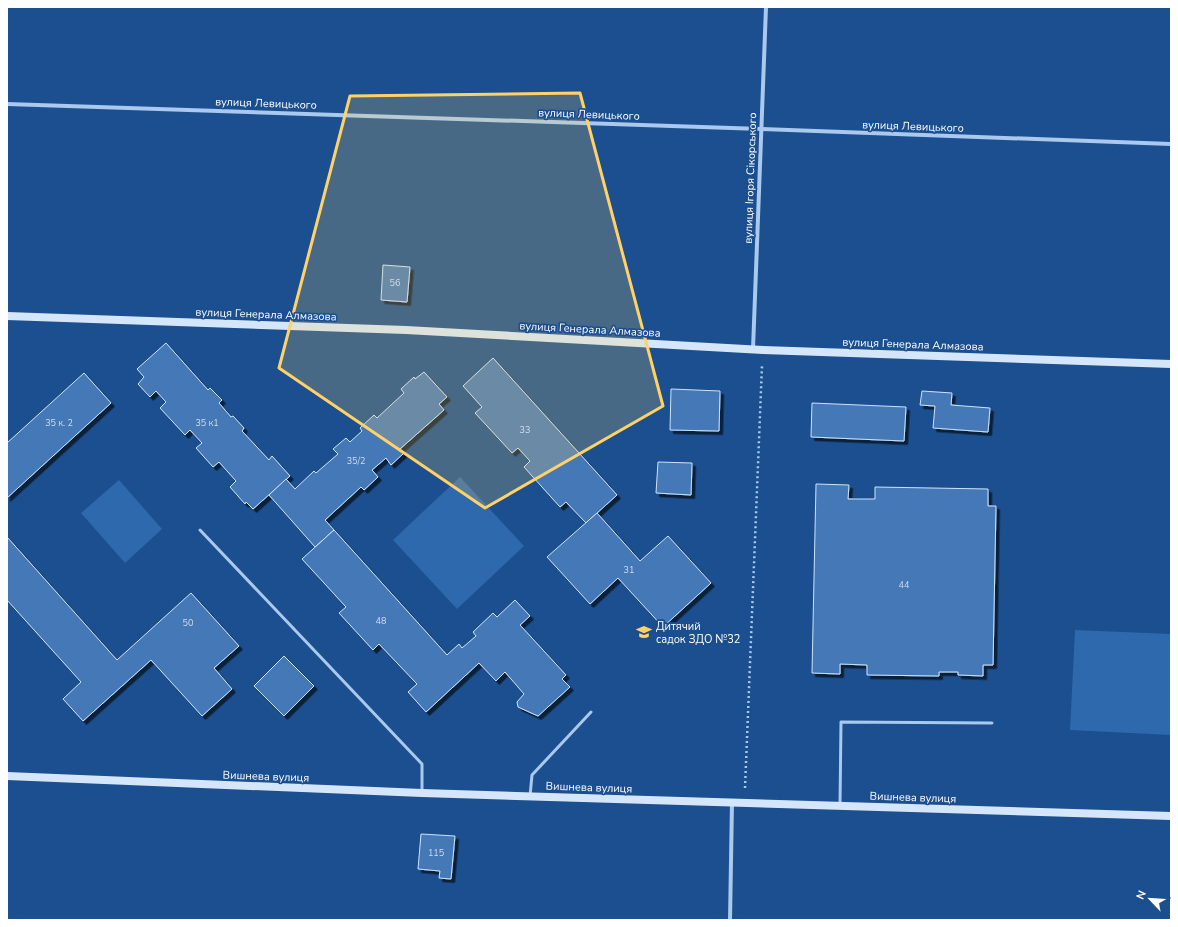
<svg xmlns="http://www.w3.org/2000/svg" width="1178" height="927" font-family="'Nunito Sans',sans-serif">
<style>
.green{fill:#2e69ad}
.building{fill:#4478b7;stroke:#cfe3fa;filter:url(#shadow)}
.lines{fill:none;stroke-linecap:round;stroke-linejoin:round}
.path{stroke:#a9c9ee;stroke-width:2.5;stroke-dasharray:2 3;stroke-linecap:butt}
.lane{stroke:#a9c9ee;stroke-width:3}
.street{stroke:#a9c9ee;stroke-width:4}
.secondary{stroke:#d6e6fa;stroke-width:8}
.marked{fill:#ffd166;fill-opacity:0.2;stroke:#ffd166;stroke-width:3;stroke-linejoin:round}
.labels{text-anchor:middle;stroke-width:3.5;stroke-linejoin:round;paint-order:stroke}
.number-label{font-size:9px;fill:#d0dded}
.street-label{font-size:11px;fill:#fff;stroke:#1b4f8f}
.poi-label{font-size:11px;fill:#fff;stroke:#1b4f8f;text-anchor:start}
</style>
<defs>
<filter id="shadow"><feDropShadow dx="3.5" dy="3.5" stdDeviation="0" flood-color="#0009"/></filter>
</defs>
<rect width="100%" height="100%" fill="#1b4f8f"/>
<!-- green -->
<g class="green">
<path d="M460,477L524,546L457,609L393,540Z"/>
<path d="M119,480L162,529L125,563L81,513Z"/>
<path d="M1075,630L1171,634V735L1070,730Z"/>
</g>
<!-- building -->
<g class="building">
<path d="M383,265L410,267L407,302L381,300Z"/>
<path d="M166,343L208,390L210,388L222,400L219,403L231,417L233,416L244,428L242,431L269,460L272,456L290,476L253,509L246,502L245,504L230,487L236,481L219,462L213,467L196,448L202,443L190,430L185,435L160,408L166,402L156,391L150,397L138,384L144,377L137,369Z"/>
<path d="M493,358L617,495L586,523L566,502L560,507L524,467L530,461L518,448L512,453L475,413L482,407L463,386Z"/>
<path d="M424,372L447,397L439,404L444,410L400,449L404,453L391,465L386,458L372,470L378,477L364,490L361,487L325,520L334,530L315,547L269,495L286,479L295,489L314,471L316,473L338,454L333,449L346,438L350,442L362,431L360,428L374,415L377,418L404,393L401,389L414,377L415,379Z"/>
<path d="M84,373L111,403L7,498V443Z"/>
<path d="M671,389L720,391L719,431L670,430Z"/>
<path d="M922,391L952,393L951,405L990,408L988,432L933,428L935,406L920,405Z"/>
<path d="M812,403L906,407L904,441L811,437Z"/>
<path d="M658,462L692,463L691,495L656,493Z"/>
<path d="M816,484L849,485L848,499H875V487L988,489V506H996L993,665H983V676L958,675V672H939V676L867,675V665L840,664V674L812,673Z"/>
<path d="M597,513L640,561L668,536L711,583L663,627L618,578L590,604L547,557Z"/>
<path d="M334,530L447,655L459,644L462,648L476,636L473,632L493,613L497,617L515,600L530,616L520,625L566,675L562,679L570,687L538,716L518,707L517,702L524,694L505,672L496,681L479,663L426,712L408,692L417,684L379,644L373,650L339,613L346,607L302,559Z"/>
<path d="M7,537L117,660L191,593L239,646L214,668L232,689L202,716L151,660L83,721L63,699L81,682L7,600Z"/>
<path d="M284,656L314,686L284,716L254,686Z"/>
<path d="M421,834L455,836L451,879L439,878L440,871L418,869Z"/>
</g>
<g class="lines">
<!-- path -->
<path class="path" d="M745,788L762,365"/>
<!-- lane -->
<g class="lane">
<path d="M200,530L422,764V791"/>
<path d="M530,796L532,775L591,712"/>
<path d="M840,805L841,722L992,723"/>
</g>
<!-- street -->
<g class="street">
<path d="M7,104L761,129L1171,144"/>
<path d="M753,349L766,7"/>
<path d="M730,920L732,802"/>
</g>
<!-- secondary -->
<g class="secondary">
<path d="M7,316L406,330L763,350L1171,364"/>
<path d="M7,776L422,793L1171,816"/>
</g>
</g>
<!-- marked area -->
<path class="marked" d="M580,93L663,406L485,508L279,368L350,96Z"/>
<!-- icons -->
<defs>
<g id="school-bare" transform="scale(1.2)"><path d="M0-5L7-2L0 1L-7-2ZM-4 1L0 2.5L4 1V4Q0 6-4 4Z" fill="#ffd166" stroke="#1b4f8f" stroke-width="2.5" paint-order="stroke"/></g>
</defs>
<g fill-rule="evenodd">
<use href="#school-bare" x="644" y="632"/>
</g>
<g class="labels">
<!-- number labels -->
<g class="number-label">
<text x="395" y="286">56</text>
<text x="59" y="426">35 к. 2</text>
<text x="207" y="426">35 к1</text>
<text x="525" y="433">33</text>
<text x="356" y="464">35/2</text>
<text x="629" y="573">31</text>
<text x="904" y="588">44</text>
<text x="381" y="624">48</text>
<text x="188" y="626">50</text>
<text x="436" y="856">115</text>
</g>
<!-- street labels -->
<g class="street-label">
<text transform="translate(266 103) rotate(2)" y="4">вулиця Левицького</text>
<text transform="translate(589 114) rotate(2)" y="4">вулиця Левицького</text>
<text transform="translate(913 126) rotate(2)" y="4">вулиця Левицького</text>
<text transform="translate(750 178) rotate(-88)" y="4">вулиця Ігоря Сікорського</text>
<text transform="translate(266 314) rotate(2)" y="4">вулиця Генерала Алмазова</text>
<text transform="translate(590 329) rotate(3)" y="4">вулиця Генерала Алмазова</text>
<text transform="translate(913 344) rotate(2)" y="4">вулиця Генерала Алмазова</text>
<text transform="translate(266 776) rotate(2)" y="4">Вишнева вулиця</text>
<text transform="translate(589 787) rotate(2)" y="4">Вишнева вулиця</text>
<text transform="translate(913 797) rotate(2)" y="4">Вишнева вулиця</text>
</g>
<!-- poi labels -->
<g class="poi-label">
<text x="656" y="630">Дитячий<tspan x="656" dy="13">садок ЗДО №32</tspan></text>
</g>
</g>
<!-- border -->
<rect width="1178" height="927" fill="none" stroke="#ffffff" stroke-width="16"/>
<!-- north arrow -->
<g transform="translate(1150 899) rotate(295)" stroke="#1b4f8f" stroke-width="3" paint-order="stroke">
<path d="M0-3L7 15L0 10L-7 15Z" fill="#ffffff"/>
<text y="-6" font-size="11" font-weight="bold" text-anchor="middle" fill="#ffffff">N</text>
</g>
</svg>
